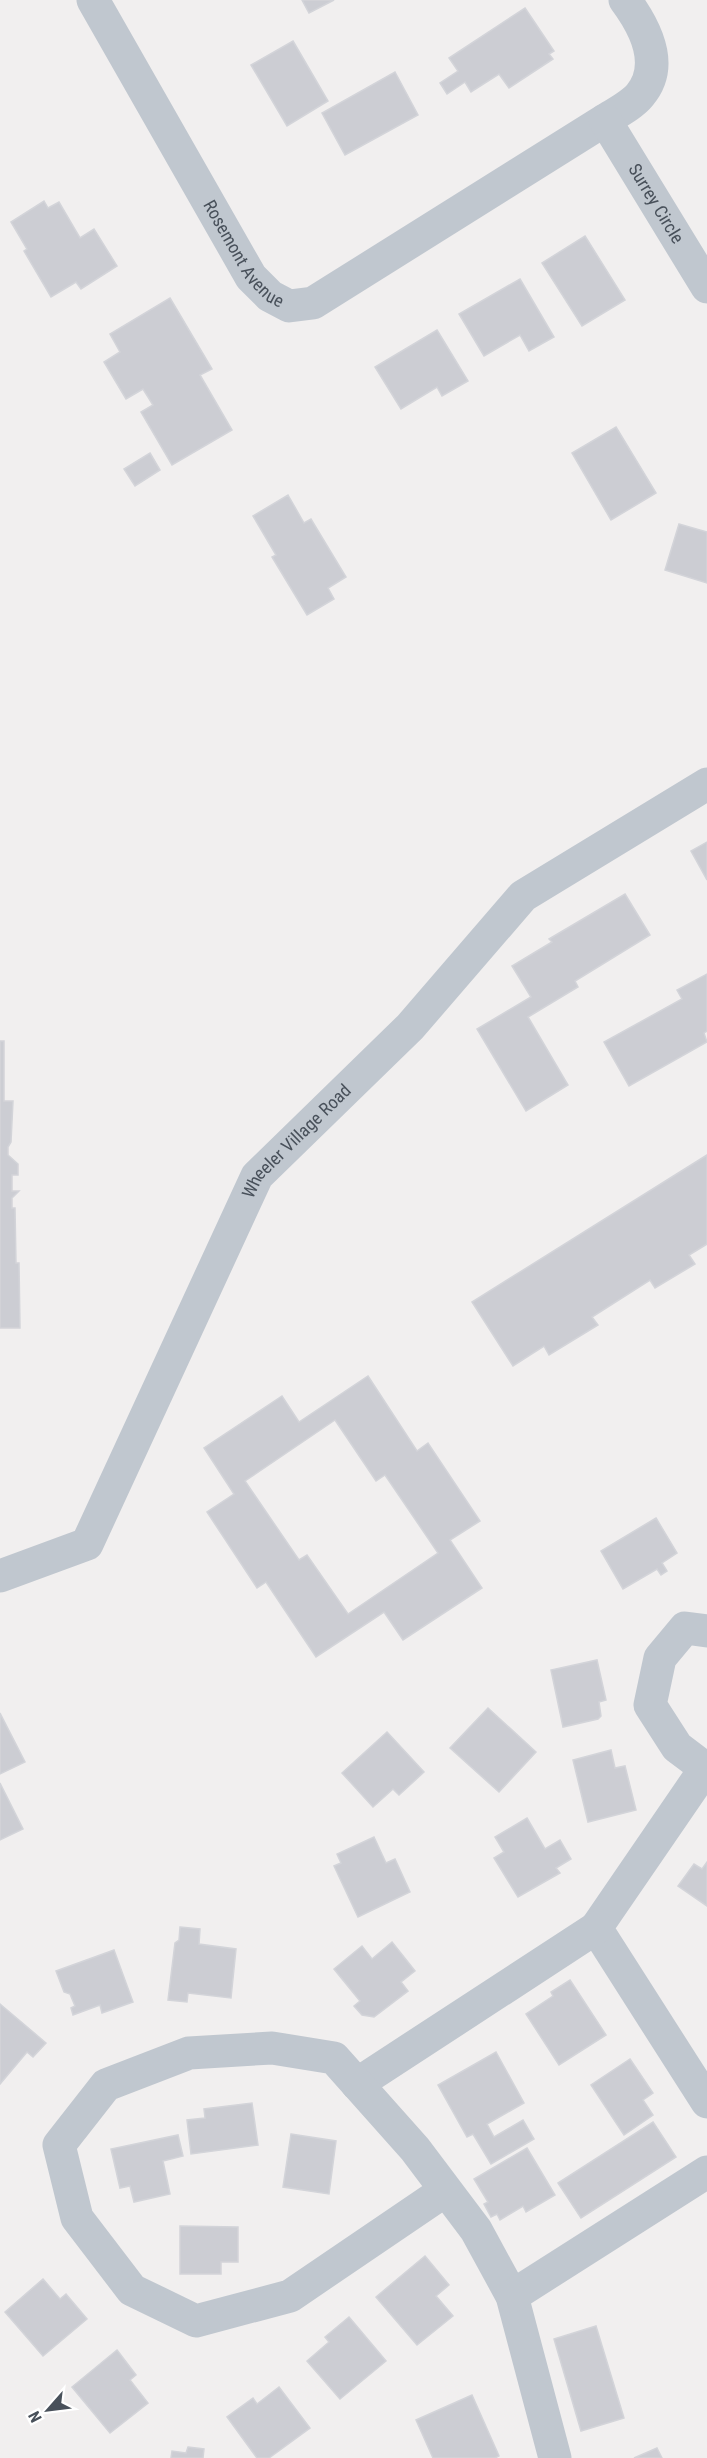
<svg xmlns="http://www.w3.org/2000/svg" width="707" height="2458" font-family="'Roboto Condensed',sans-serif">
<style>
.building{fill:#cccdd3;stroke:#d3d4d9;stroke-width:1.5;fill-rule:evenodd}
.lines{fill:none;stroke-linecap:round;stroke-linejoin:round}
.minor{stroke:#c0c7cf;stroke-width:33}
.labels{text-anchor:middle;stroke-width:4.5;stroke-linejoin:round;paint-order:stroke}
.street-label{font-size:18px;fill:#48505a;stroke:#fff}
</style>
<rect width="100%" height="100%" fill="#f1efef"/>
<!-- building -->
<g class="building">
<path d="M302,0H334L309,13Z"/>
<path d="M525,8L554,51L549,54L553,59L509,88L499,74L471,92L465,82L447,94L440,83L458,71L449,58Z"/>
<path d="M293,41L328,101L287,126L251,65Z"/>
<path d="M395,72L418,115L345,155L322,113Z"/>
<path d="M44,201L48,208L59,202L80,238L94,229L117,266L81,289L76,282L51,297L24,251L27,249L11,222Z"/>
<path d="M585,236L625,300L582,326L542,263Z"/>
<path d="M520,279L554,337L529,351L520,335L484,356L459,314Z"/>
<path d="M170,298L212,369L200,375L232,430L172,465L141,412L153,405L143,389L126,399L104,362L120,352L110,334Z"/>
<path d="M437,330L468,381L442,396L437,387L401,409L375,367Z"/>
<path d="M616,427L656,493L611,520L572,453Z"/>
<path d="M150,453L160,470L135,486L124,469Z"/>
<path d="M288,495L304,523L311,519L346,577L328,588L334,599L307,615L272,557L276,555L253,516Z"/>
<path d="M679,524L707,532V583L665,570Z"/>
<path d="M707,842V880L691,851Z"/>
<path d="M625,894L650,935L575,981L578,987L528,1017L568,1085L526,1111L477,1029L531,997L512,966L552,942L549,939Z"/>
<path d="M707,974V1031L704,1033L707,1042L629,1086L604,1042L682,999L677,990Z"/>
<path d="M0,1041H4V1101H13L11,1142L8,1147V1155L18,1164V1175H12V1191H19L12,1198V1208H15L16,1263H19L20,1328H0Z"/>
<path d="M707,1155V1244L689,1255L695,1264L655,1288L650,1280L592,1317L598,1325L549,1355L544,1346L513,1366L472,1302Z"/>
<path d="M368,1376L417,1451L428,1443L480,1521L450,1540L482,1588L403,1640L384,1612L316,1657L266,1582L257,1588L207,1512L234,1494L204,1448L282,1396L299,1422ZM335,1420L376,1481L385,1475L438,1553L348,1614L307,1555L299,1560L245,1481Z"/>
<path d="M656,1518L677,1553L662,1563L667,1571L661,1575L657,1569L623,1589L601,1551Z"/>
<path d="M597,1660L606,1700L599,1702L601,1716L598,1719L563,1727L551,1670Z"/>
<path d="M488,1708L536,1752L499,1792L450,1748Z"/>
<path d="M0,1713L25,1762L0,1774Z"/>
<path d="M387,1732L424,1772L399,1795L393,1789L373,1807L342,1773Z"/>
<path d="M611,1750L615,1768L625,1766L636,1810L588,1822L573,1760Z"/>
<path d="M0,1783L23,1829L0,1840Z"/>
<path d="M527,1818L545,1849L560,1840L571,1859L556,1868L560,1873L518,1897L494,1858L504,1852L495,1837Z"/>
<path d="M374,1837L386,1863L395,1859L410,1892L358,1917L334,1866L341,1863L337,1854Z"/>
<path d="M707,1862V1906L678,1886L694,1864L702,1869Z"/>
<path d="M180,1927L200,1929L199,1944L236,1949L231,1998L188,1993L187,2002L168,2000L175,1943L179,1940Z"/>
<path d="M392,1942L415,1971L401,1982L408,1991L374,2017L362,2015L354,2006L360,2001L334,1969L362,1946L372,1959Z"/>
<path d="M114,1950L133,2002L102,2013L100,2005L73,2015L71,2008L75,2006L70,1994L64,1992L56,1971Z"/>
<path d="M570,1980L606,2035L559,2065L526,2014L553,1996L551,1992Z"/>
<path d="M0,2004L46,2043L33,2057L27,2052L0,2084Z"/>
<path d="M496,2052L524,2103L487,2124L494,2137L523,2120L534,2139L491,2164L473,2134L467,2137L438,2085Z"/>
<path d="M630,2059L653,2093L643,2100L653,2115L624,2135L591,2085Z"/>
<path d="M252,2103L258,2145L191,2154L187,2120L205,2118L204,2109Z"/>
<path d="M653,2122L676,2157L581,2218L558,2183Z"/>
<path d="M291,2134L336,2141L329,2194L283,2187Z"/>
<path d="M178,2135L183,2156L163,2161L170,2194L134,2202L130,2186L120,2188L111,2149Z"/>
<path d="M527,2148L555,2195L526,2212L523,2206L500,2220L497,2214L491,2217L484,2204L488,2202L474,2179Z"/>
<path d="M180,2226L238,2227V2262H221V2274H180Z"/>
<path d="M425,2256L449,2285L436,2296L453,2316L417,2345L376,2297Z"/>
<path d="M43,2279L60,2299L66,2294L87,2319L43,2356L5,2312Z"/>
<path d="M349,2317L386,2361L340,2399L307,2361L329,2342L325,2337Z"/>
<path d="M596,2326L624,2418L581,2431L554,2339Z"/>
<path d="M117,2350L136,2375L130,2380L148,2403L110,2433L72,2387Z"/>
<path d="M279,2387L310,2428L269,2458H257L227,2417L253,2398L257,2404Z"/>
<path d="M472,2395L499,2456L495,2458H433L416,2420Z"/>
<path d="M188,2447L204,2449L203,2458H171L172,2451L186,2453Z"/>
<path d="M657,2448L662,2458H634Z"/>
</g>
<g class="lines">
<!-- minor -->
<g class="minor">
<path id="s1" d="M93,0L251,277L270,296L289,306L313,303L605,120C616,113 632,105 640,95C665,65 645,27 625,0"/>
<path id="s2" d="M605,120L707,287"/>
<path id="s3" d="M0,1576L87,1544L257,1176L410,1027L523,896L707,784"/>
<path d="M707,1766L596,1928L707,2102"/>
<path d="M705,1768L677,1747L650,1705L660,1658L685,1628L707,1631"/>
<path d="M357,2084L596,1928"/>
<path d="M446,2190L290,2296L196,2321L132,2290L77,2218L59,2145L106,2085L189,2053L272,2048L334,2058L415,2149L476,2230L512,2296L555,2458"/>
<path d="M512,2296L707,2172"/>
</g>
</g>
<g class="labels">
<!-- street labels -->
<g class="street-label">
<text dy="6" stroke="none"><textPath href="#s2" startOffset="98">Surrey Circle</textPath></text>
<text dy="6" stroke="none"><textPath href="#s1" startOffset="296">Rosemont Avenue</textPath></text>
<text dy="6" stroke="none"><textPath href="#s3" startOffset="550">Wheeler Village Road</textPath></text>
</g>
</g>
<!-- north arrow -->
<g transform="translate(48 2410) rotate(242)" stroke="#ffffff" stroke-width="4.5" paint-order="stroke">
<path d="M0-4.5L10 22L0 15L-10 22Z" fill="#48505a"/>
<text y="-9" font-size="16" font-weight="bold" text-anchor="middle" fill="#48505a">N</text>
</g>
</svg>
